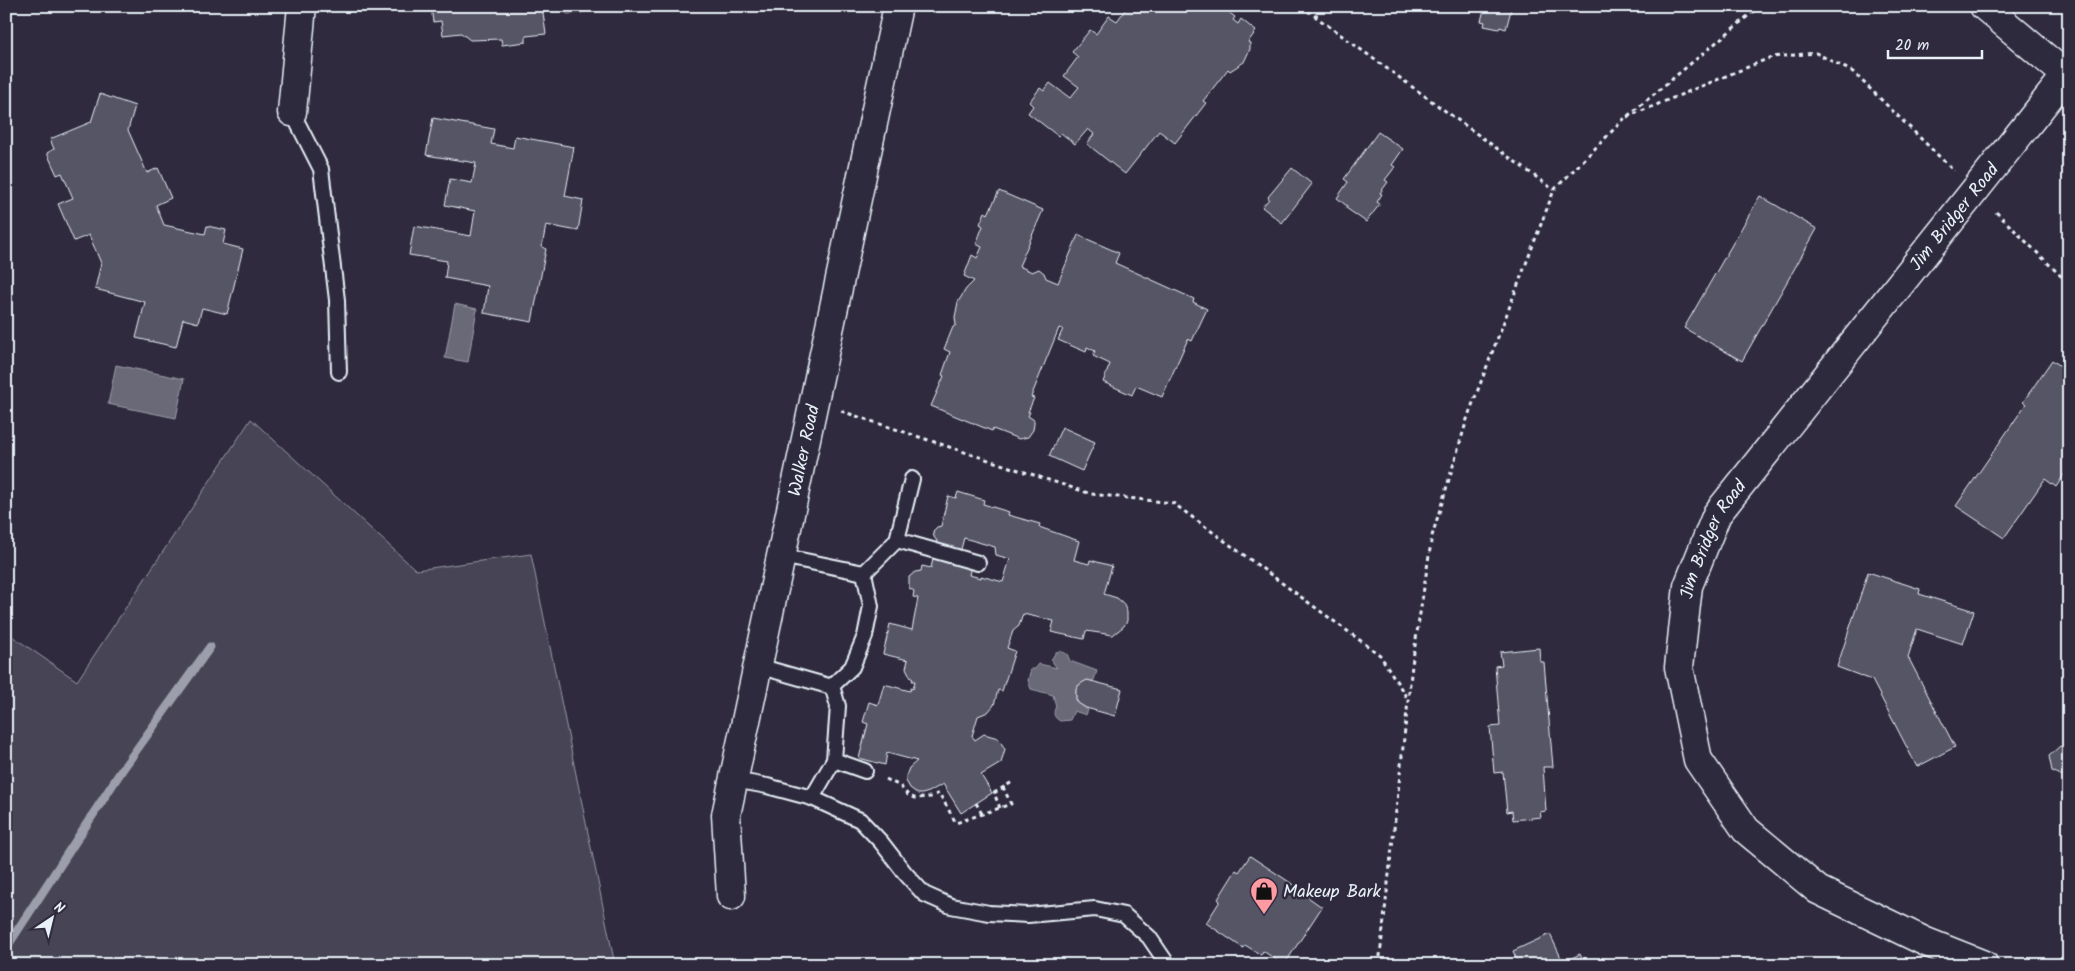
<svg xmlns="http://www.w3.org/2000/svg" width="2075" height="971" font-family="Kalam,sans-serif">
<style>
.green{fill:#464455;stroke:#979aa6}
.water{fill:#696978;stroke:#9c9fab}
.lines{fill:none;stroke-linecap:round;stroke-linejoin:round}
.stream{stroke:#9c9fab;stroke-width:9}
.building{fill:#575565;stroke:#e8f1f8;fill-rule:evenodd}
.lane-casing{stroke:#e8f1f8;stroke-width:18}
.street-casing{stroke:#e8f1f8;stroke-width:31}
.path{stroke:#e8f1f8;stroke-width:3;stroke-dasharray:4 4;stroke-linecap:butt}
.lane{stroke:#2f2a3d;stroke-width:14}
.street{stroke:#2f2a3d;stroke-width:28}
.labels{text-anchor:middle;stroke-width:5;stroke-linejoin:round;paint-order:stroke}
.street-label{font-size:18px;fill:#e8f1f8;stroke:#2f2a3d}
.poi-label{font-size:18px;fill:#e8f1f8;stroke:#2f2a3d;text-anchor:start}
</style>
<rect width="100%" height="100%" fill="#2f2a3d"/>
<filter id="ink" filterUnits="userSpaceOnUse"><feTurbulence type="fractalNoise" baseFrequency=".02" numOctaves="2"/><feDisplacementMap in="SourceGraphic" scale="10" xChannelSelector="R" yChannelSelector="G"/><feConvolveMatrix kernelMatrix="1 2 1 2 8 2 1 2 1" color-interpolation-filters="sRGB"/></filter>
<g filter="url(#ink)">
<!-- green -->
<path class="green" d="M251,419L416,570L531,554L615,965H6V632L77,681Z"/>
<!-- water -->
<g class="water">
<path d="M558,6H586V7L582,13L567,14Z"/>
<path d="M455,304L477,309L468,362L445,358Z"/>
<path d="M116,365L184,379L176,418L108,404Z"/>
<path d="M1060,651L1067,654L1070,661L1097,671L1094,680L1078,685C1073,697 1076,703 1088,710L1086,715L1074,711L1070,720L1060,721C1053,717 1053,713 1056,706L1053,695L1031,689L1028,680L1031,669H1035L1039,664L1057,668L1051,660L1056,652Z"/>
</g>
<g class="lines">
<!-- stream -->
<path class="stream" d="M6,948L122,770L210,647"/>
</g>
<!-- building -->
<g class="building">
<path d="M431,6H542L546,34L526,36V42L502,45L501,39L470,40L461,33L443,35L441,21L433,22Z"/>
<path d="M1128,6H1215L1220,10L1222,7L1235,17L1233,20L1238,24L1241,19L1256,31L1248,42L1250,43V49L1244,62L1230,71L1228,69L1203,101L1206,103L1175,143L1159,131L1125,174L1087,144L1094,134L1088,129L1075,144L1061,133L1058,136L1028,113L1033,106L1029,102L1040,88L1044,91L1050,83L1070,98L1079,87L1064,76L1078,57L1072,52L1090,30L1096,34L1109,16L1117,21Z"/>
<path d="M1485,6H1512L1506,29L1500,27L1499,29L1484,26L1485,22L1481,21Z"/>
<path d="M100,94L135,106L128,130L147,173L158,168L171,198L156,205L164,225L205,234L207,226L226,230L223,244L243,249L227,314L202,308L198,323L183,319L176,347L136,338L145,302L95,289L101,263L89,235L74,241L58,204L73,198L62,173L57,175L47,153L54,149L50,139L91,122Z"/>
<path d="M433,118L494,129L491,144L513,148L515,136L574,147L565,196L583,200L578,231L546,225L542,247L546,249L532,322L484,313L488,286L445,278L447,261L409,255L414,226L471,236L475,211L445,205L450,179L472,183L476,163L426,155Z"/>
<path d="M1378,132L1403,149L1392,165L1395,167L1385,180L1388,182L1380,193L1382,194L1377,202L1380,204L1366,222L1346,208L1347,206L1337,198L1348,182L1344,179Z"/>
<path d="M1292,168L1312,184L1282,223L1262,207L1269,199L1268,197Z"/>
<path d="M999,191L1043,210L1019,266L1032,272L1039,269L1044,273L1046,278L1058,283L1078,235L1119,253L1115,263L1194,299L1193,302L1207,309L1192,341L1188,339L1162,397L1136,386L1132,395L1103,382L1110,364L1093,356L1095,351L1087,347L1086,352L1058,340L1063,329L1059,328L1031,397L1034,398L1028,412H1030L1028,416L1034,420V424L1033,430L1028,437L1019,439L993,429L992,431L931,406L944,376L942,375L950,352L944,349L953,327L956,325L955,317L958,302L966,289L974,281L964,276L972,255L977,258L982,247L976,244L983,226L980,224L985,212L988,214Z"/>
<path d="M1760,196L1817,229L1742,361L1684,328Z"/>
<path d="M2052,360L2069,372V467L2056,487L2045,479L2004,538L1956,506L2026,404L2023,402Z"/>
<path d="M1062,427L1095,442L1082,471L1049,456Z"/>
<path d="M958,492L984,500L983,504L1009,512L1008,515L1040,524L1039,527L1079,541L1074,560L1089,564L1090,560L1112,566L1104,594L1117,598L1123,603L1127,612V621L1124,626L1113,635L1086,631L1084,639L1051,632L1054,621L1023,614L1019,626L1013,631L1007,648L1015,651L1002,691L998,690L994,705L988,712L978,716L972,736L975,740L984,734L998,738L1005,749L1001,763L981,775L992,793L961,813L943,784L929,792L922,794H918L910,788L906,781V776L909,768L917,761L887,753L885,765L859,758L868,724L863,722L869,702L878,705L884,684L910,691L911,688L913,689L915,681H912L913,679L911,678L906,668L908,660L883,654L890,624L912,630L918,598L913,597L914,591L909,588V577L915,572L921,571L922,566L931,568L937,541L934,537L933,531L937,527L941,526L948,496L956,498ZM964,538L995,547L996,555L1010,559L1003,582L981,576V578L969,575L971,567L957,564Z"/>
<path d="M1868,572L1920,589L1919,594L1974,611L1963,644L1917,629L1908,657L1955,747L1917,767L1872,680L1837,667Z"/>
<path d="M1539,648L1540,662H1544L1553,767H1543L1546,811L1540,812L1541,817L1513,820L1512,811L1507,812L1503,772L1494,773L1490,727L1500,726L1495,666L1502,665L1500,652Z"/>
<path d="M1087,680L1122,689L1115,716L1086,708L1078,703L1076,699V689L1080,684Z"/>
<path d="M2060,746L2069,749V777L2067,778L2052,771L2049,756Z"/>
<path d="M1250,856L1303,891L1302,893L1322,907L1284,965L1263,951L1261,955L1245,945L1243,948L1206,923L1220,901L1218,899L1236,870L1239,872Z"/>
<path d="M1550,934L1563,962L1580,954L1585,965H1519L1513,951Z"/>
</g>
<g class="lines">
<!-- lane casing -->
<g class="lane-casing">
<g id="lane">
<path d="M292,112L321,169L337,300L339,372"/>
<path d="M897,540L978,563"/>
<path d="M781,556L864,573"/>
<path d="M758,666L832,687"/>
<path d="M834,760L865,771"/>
<path d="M734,780L767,786L812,798L860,820L881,842L905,873L924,894L951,906L989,913L1028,915L1095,909L1124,915L1149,937L1168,965"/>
<path d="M812,798L834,760L838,706L832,686L852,667L865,636L871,606L864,573L897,540L912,479"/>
</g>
</g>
<!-- street casing -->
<g class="street-casing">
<g id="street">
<path d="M1984,6L2066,75"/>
<path d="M292,112L302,6"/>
<path id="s1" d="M731,896L726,815L898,6"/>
<path id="s2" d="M1984,965L1926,942L1818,890L1746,830L1698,760L1679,667L1688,586L1717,514L2069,72"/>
</g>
</g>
<!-- path -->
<g class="path">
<path d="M1301,6L1554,190"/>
<path d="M1315,17L1322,6"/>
<path d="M1627,117L1772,57L1816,53L1853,72L1954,171"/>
<path d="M1996,212L2069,284"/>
<path d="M841,411L1091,494L1173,503L1380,655L1407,698"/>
<path d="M886,779L900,786L908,795L914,798L931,797L939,793L956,823L1011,804L1003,787"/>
<path d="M976,803L982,814"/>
<path d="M1000,808L994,793L1014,781"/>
<path d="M1379,965L1412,665L1432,536L1468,416L1554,190L1624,119L1760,6"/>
</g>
<!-- lane -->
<use href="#lane" class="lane"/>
<!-- street -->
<use href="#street" class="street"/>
</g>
</g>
<!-- icons -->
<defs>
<g id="shop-pin" transform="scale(1.4375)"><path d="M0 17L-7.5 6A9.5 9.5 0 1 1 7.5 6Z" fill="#ff9aa2" stroke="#2f2a3d"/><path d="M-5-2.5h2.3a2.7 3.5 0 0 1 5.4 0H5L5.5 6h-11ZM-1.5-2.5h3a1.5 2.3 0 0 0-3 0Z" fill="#111"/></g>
</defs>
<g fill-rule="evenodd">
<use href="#shop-pin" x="1264" y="891"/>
</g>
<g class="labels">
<!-- street labels -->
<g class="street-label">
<text dy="6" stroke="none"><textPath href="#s2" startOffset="995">Jim Bridger Road</textPath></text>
<text dy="6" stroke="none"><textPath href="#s1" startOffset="454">Walker Road</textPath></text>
<text dy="6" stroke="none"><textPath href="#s2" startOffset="590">Jim Bridger Road</textPath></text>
</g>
<!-- poi labels -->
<g class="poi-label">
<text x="1283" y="897">Makeup Bark</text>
</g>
</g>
<!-- margin -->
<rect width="2075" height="971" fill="none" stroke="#2f2a3d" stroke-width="25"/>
<rect x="12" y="12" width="2050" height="946" fill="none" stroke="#e8f1f8" stroke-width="2" filter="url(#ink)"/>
<!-- north arrow -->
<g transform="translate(52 918) rotate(35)" stroke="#2f2a3d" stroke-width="4" paint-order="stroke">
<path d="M0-4L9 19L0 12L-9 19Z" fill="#e8f1f8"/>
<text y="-8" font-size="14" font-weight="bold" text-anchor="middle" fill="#e8f1f8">N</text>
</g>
<!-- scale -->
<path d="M1888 50v8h94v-8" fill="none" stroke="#e8f1f8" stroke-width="2.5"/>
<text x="1895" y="50" font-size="15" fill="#e8f1f8" stroke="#2f2a3d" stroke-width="4" paint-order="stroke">20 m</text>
</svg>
